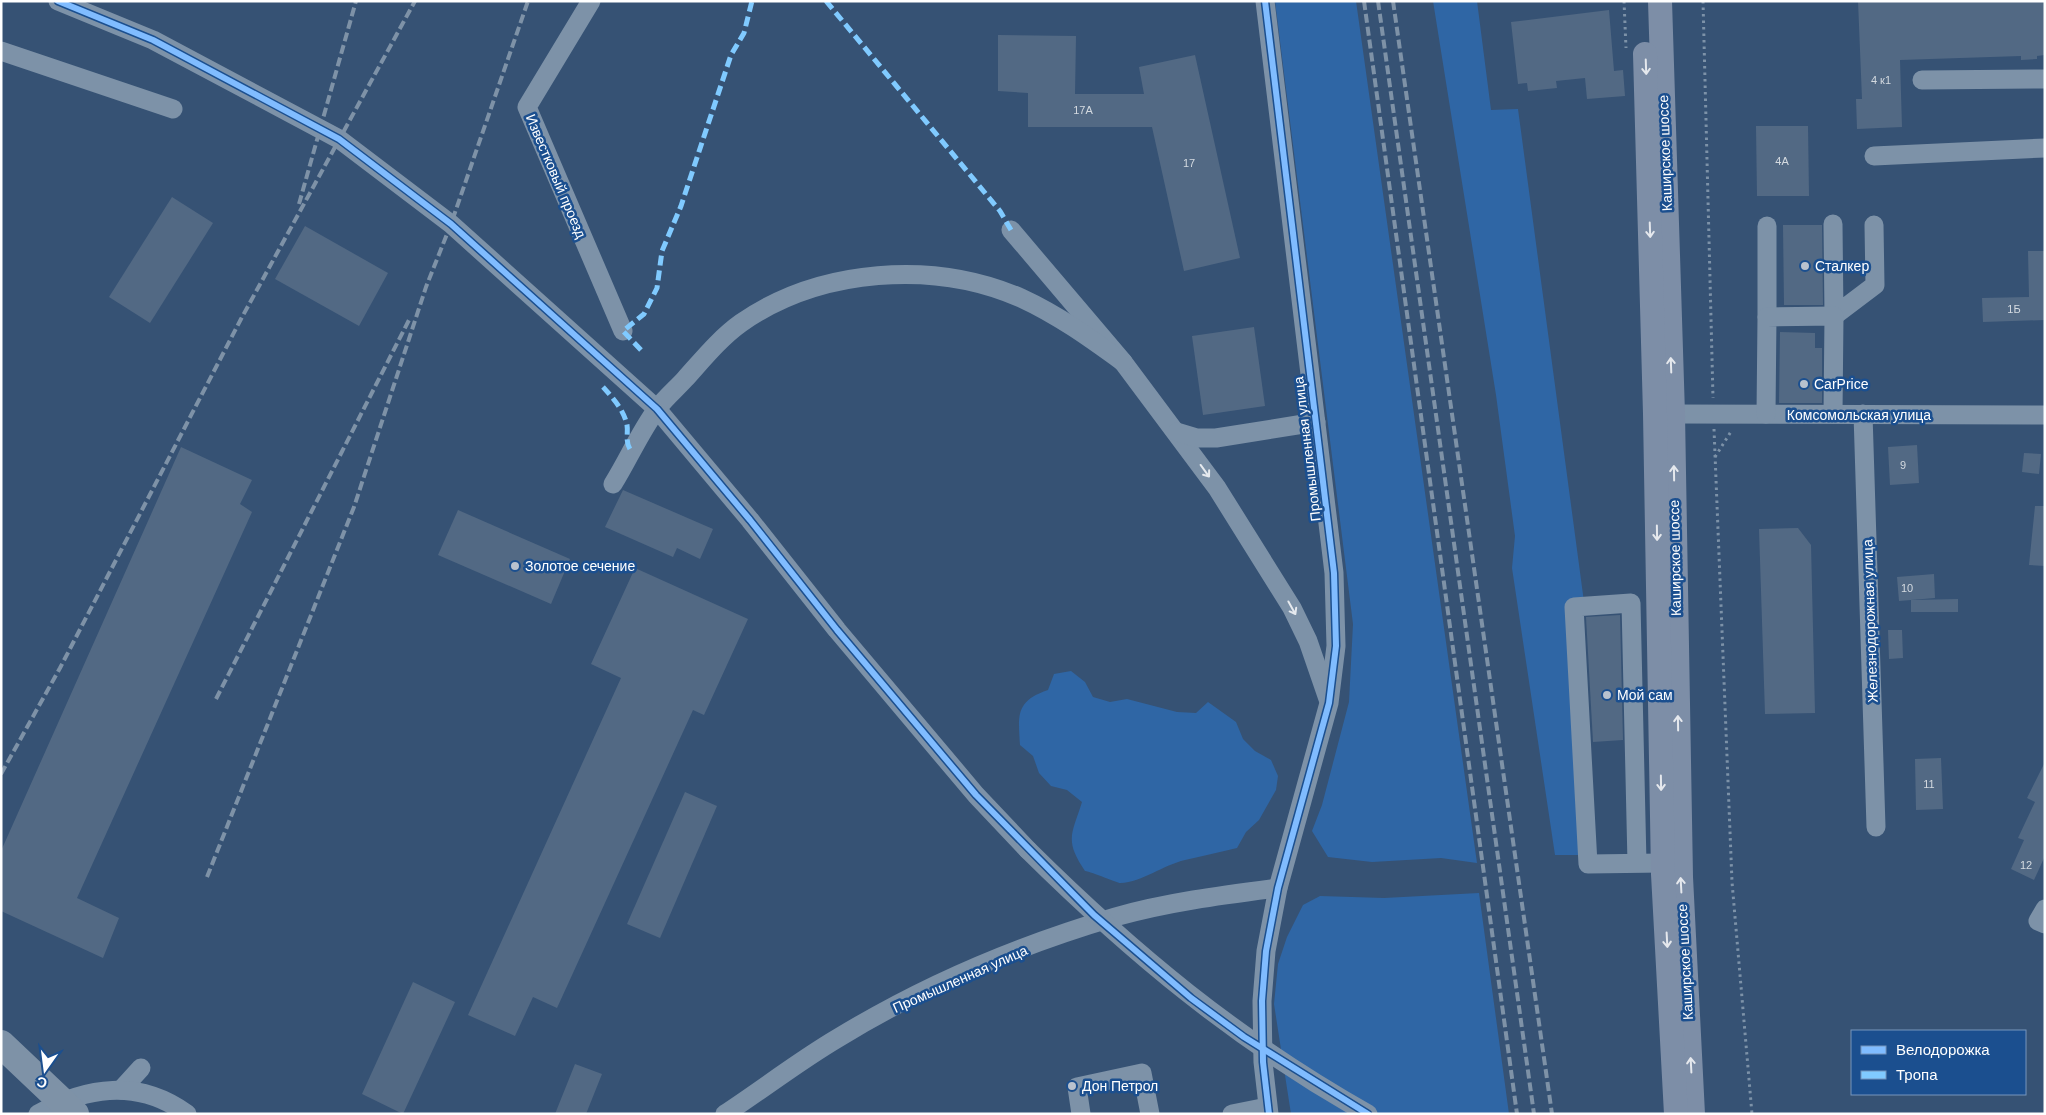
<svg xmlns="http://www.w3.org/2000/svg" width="2046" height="1115" font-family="Helvetica,sans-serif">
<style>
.green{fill:#2f66a5}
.building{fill:#526984}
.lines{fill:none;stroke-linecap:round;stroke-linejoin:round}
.path{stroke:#7d92a8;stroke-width:3;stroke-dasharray:2.5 4;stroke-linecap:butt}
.minor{stroke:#7d92a8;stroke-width:19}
.major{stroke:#7d8ea7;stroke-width:24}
.rail{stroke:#7e92a7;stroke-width:4;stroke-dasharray:9 4;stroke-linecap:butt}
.minor-bridge{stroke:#7d92a8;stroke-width:19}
.highway-bridge{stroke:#7e92a7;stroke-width:28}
.quiet{stroke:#80caff;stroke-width:5;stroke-dasharray:10 5;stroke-linecap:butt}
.cycleway-casing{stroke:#1b4f8f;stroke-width:9}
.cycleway{stroke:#80bcff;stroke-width:6}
.oneway{stroke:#e5e8ed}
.oneway2{stroke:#e5e9ee}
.poi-dot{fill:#b9c2ce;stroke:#1b4f8f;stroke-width:2}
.labels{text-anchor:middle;stroke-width:5;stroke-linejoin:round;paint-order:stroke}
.number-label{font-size:11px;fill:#d4dae0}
.street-label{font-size:14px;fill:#fff;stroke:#1b4f8f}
.poi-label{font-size:14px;fill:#fff;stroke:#1b4f8f;text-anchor:start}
</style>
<rect width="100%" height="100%" fill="#365274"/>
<!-- green -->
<g class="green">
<path d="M1275,1H1356L1477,863L1441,858L1372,862L1328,857L1312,831L1322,805L1349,702L1353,624Z"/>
<path d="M1433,1H1477L1491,110L1518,109L1584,602L1571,604L1584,855H1555L1512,568L1515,536L1496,395Z"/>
<path d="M1071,671L1085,682L1093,697L1110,702L1127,699L1177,712L1196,713L1208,702L1236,722L1243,739L1255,751L1271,760L1278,776L1276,790L1259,820L1246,832L1237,848C1220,852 1203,856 1185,860C1163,865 1143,882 1120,883C1118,883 1092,872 1085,871C1064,840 1072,834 1082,802L1067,790L1051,786L1039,773L1033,756L1020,745C1018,714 1016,701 1048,690L1054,674Z"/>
<path d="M1479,893L1509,1114H1291L1274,1004L1278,964L1287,937L1303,905L1320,896L1384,898Z"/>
</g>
<!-- building -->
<g class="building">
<path d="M1858,1H2045V55L2037,56V59L2021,60V56L1900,60L1902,127L1857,129L1856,99H1862Z"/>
<path d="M1609,10L1614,71L1623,70L1625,96L1587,99L1585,78L1556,81L1557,88L1528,91L1527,83L1518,84L1511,22Z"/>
<path d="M998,35L1076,36L1075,94H1144L1139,67L1195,55L1240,258L1184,271L1152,127H1028V93L998,91Z"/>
<path d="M1756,126H1808L1809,196H1757Z"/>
<path d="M172,197L213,223L150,323L109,297Z"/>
<path d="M1783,225H1822L1823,305H1784Z"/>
<path d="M305,226L388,273L359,326L275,279Z"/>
<path d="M2028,251H2045V320L1983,322L1982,298L2029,297Z"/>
<path d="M1254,327L1265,406L1203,415L1192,336Z"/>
<path d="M1780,332L1815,333V348H1822V403H1779Z"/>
<path d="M1917,445L1919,483L1890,485L1888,447Z"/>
<path d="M181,447L252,480L240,504L252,512L77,898L119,918L103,958L1,911V851Z"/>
<path d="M2024,453L2041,454L2039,474L2022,472Z"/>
<path d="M623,490L713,529L700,559L677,548L673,557L605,527Z"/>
<path d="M2035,506H2045V566L2029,565Z"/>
<path d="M458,510L570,559L551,604L438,555Z"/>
<path d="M1798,528L1811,545L1815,713L1765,714L1759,529Z"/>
<path d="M635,568L748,619L704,715L693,710L557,1008L533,997L515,1036L468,1015L621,678L591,664Z"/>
<path d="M1934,574L1935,598L1899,601L1897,577Z"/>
<path d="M1958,599V612H1911V600Z"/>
<path d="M1620,615L1623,740L1593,742L1586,617Z"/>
<path d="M1888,630H1902L1903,658L1889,659Z"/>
<path d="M1941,758L1943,809L1916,810L1915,759Z"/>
<path d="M2045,762V856L2034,880L2011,869L2024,840L2018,838L2035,802L2027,798Z"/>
<path d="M685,792L717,806L660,938L627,924Z"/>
<path d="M413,982L455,1002L403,1114L362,1094Z"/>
<path d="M575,1064L602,1074L586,1114H555Z"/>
</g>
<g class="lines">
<!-- path -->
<g class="path">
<path d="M1624,1L1626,48"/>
<path d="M1703,1L1713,398"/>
<path d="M1714,429L1732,882L1752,1114"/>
<path d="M1715,457L1732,430"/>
</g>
<!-- minor -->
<g class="minor">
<path d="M58,1L153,40L339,139L451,224L657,409L750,520L837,630L976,795L1028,850"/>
<path d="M591,1L527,107L623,331"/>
<path d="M1265,1L1334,573L1336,646L1329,703L1278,888L1266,951L1262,1001L1263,1062L1269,1114"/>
<path d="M1,51L173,109"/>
<path d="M1922,80L2045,79"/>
<path d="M1874,156L2045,148"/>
<path d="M1833,224L1834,316L1875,285L1874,225"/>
<path d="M1011,230L1123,362L1217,488L1292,608L1308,641L1328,699"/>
<path d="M1767,317V226"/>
<path d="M1673,414L2045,415"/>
<path d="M1766,414L1767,317L1834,316L1833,414"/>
<path d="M1863,414L1876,827"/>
<path d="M1177,432L1197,438H1216L1316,422"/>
<path d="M613,484C628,460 640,432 657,409C665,398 676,389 685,379C703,359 720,338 741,323C820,268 934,260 1021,298C1058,315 1090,338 1123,362"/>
<path d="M1637,863L1631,603L1574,607L1588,864L1663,863"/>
<path d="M2045,909L2038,921L2045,924"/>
<path d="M121,1090L141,1068"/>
<path d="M38,1114C87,1086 139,1079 187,1114"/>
<path d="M725,1114C763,1089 799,1061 838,1038C923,986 1020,945 1115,917C1168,902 1224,895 1278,888"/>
<path d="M1081,1114L1077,1087L1142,1073L1150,1114"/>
<path d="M1232,1114L1267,1107"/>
</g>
<!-- major -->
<g class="major">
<path d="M1660,1L1673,414L1681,877L1693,1114"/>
<path d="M1645,54L1655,414L1663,874L1676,1114"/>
</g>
<!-- rail -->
<g class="rail">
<path d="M1364,1L1517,1114"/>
<path d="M1378,1L1534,1114"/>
<path d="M1393,1L1552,1114"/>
<path d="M299,204L356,1"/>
<path d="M216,699L410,318"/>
<path d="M1,774L60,668L241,319L415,1"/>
<path d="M207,877L354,507L426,287L451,224L528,1"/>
</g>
<!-- minor-bridge -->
<path class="minor-bridge" d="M1028,850C1134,955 1237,1040 1368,1114"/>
<!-- highway-bridge -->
<path class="highway-bridge" d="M1,1044L75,1114"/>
<!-- quiet -->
<g class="quiet">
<path d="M826,1L1000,211L1011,230"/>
<path d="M641,350L623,331L644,314L657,288L662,251L681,206L731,55L744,33L752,1"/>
<path d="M603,387C612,397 622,408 626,421C630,432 623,441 632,452"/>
</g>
<!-- cycleway casing -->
<g class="cycleway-casing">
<g id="cycleway">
<path d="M58,1L153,40L339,139L451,224L657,409L750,520L837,630L976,795L1094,915L1191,998L1244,1037L1368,1114"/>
<path d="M1265,1L1334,573L1336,646L1329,703L1278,888L1266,951L1262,1001L1263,1062L1269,1114"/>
</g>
</g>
<!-- cycleway -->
<use href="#cycleway" class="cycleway"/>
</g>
<!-- one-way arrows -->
<defs><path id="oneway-shaft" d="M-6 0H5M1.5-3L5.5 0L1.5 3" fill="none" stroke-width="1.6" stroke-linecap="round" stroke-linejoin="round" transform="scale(1.25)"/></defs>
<g class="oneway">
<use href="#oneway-shaft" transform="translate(1646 67) rotate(88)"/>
<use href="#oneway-shaft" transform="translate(1650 230) rotate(88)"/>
<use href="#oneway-shaft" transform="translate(1671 365) rotate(-92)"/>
<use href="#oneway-shaft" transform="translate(1674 473) rotate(-91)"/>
<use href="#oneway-shaft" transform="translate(1657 533) rotate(89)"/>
<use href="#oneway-shaft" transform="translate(1678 723) rotate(-91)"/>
<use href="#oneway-shaft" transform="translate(1661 783) rotate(89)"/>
<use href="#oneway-shaft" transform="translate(1681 885) rotate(-93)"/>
<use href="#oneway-shaft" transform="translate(1667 940) rotate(87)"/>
<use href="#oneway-shaft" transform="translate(1691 1065) rotate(-93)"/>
</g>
<g class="oneway2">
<use href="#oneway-shaft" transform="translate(1205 471) rotate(54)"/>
<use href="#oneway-shaft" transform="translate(1292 608) rotate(61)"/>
</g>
<!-- markers -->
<g class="poi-dot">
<circle cx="1805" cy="266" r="5"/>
<circle cx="1804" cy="384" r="5"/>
<circle cx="515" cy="566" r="5"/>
<circle cx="1607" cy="695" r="5"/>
<circle cx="1072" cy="1086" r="5"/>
</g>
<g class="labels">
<!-- number labels -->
<g class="number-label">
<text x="1881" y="84">4 к1</text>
<text x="1083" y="114">17А</text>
<text x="1782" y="165">4А</text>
<text x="1189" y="167">17</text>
<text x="2014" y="313">1Б</text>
<text x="1903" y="469">9</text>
<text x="1907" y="592">10</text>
<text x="1929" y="788">11</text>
<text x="2026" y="869">12</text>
</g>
<!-- street labels -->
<g class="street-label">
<text transform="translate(1665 153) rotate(-92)" y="5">Каширское шоссе</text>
<text transform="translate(556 176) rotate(67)" y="5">Известковый проезд</text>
<text x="1859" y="420">Комсомольская улица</text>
<text transform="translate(1307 449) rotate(-97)" y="5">Промышленная улица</text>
<text transform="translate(1675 558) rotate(-91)" y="5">Каширское шоссе</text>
<text transform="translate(1870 621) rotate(-92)" y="5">Железнодорожная улица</text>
<text transform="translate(1685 962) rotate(-93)" y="5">Каширское шоссе</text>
<text transform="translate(960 979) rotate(-24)" y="5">Промышленная улица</text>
</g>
<!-- poi labels -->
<g class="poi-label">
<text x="1815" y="271">Сталкер</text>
<text x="1814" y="389">CarPrice</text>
<text x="525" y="571">Золотое сечение</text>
<text x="1617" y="700">Мой сам</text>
<text x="1082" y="1091">Дон Петрол</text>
</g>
</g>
<!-- border -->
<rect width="2046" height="1115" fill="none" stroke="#ffffff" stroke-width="5"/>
<!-- legend -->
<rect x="1851" y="1030" width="175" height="65" fill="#1b4f8f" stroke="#7695bc"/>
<rect x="1861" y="1046" width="25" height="8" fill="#80bcff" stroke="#7695bc"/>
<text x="1896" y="1055" font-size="15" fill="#ffffff">Велодорожка</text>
<rect x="1861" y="1071" width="25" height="8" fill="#80caff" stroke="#7695bc"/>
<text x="1896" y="1080" font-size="15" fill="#ffffff">Тропа</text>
<!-- north arrow -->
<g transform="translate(45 1070) rotate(194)" stroke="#1b4f8f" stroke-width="4" paint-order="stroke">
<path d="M0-4L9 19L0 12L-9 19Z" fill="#ffffff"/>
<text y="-8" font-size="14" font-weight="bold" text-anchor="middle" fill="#ffffff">С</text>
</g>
</svg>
